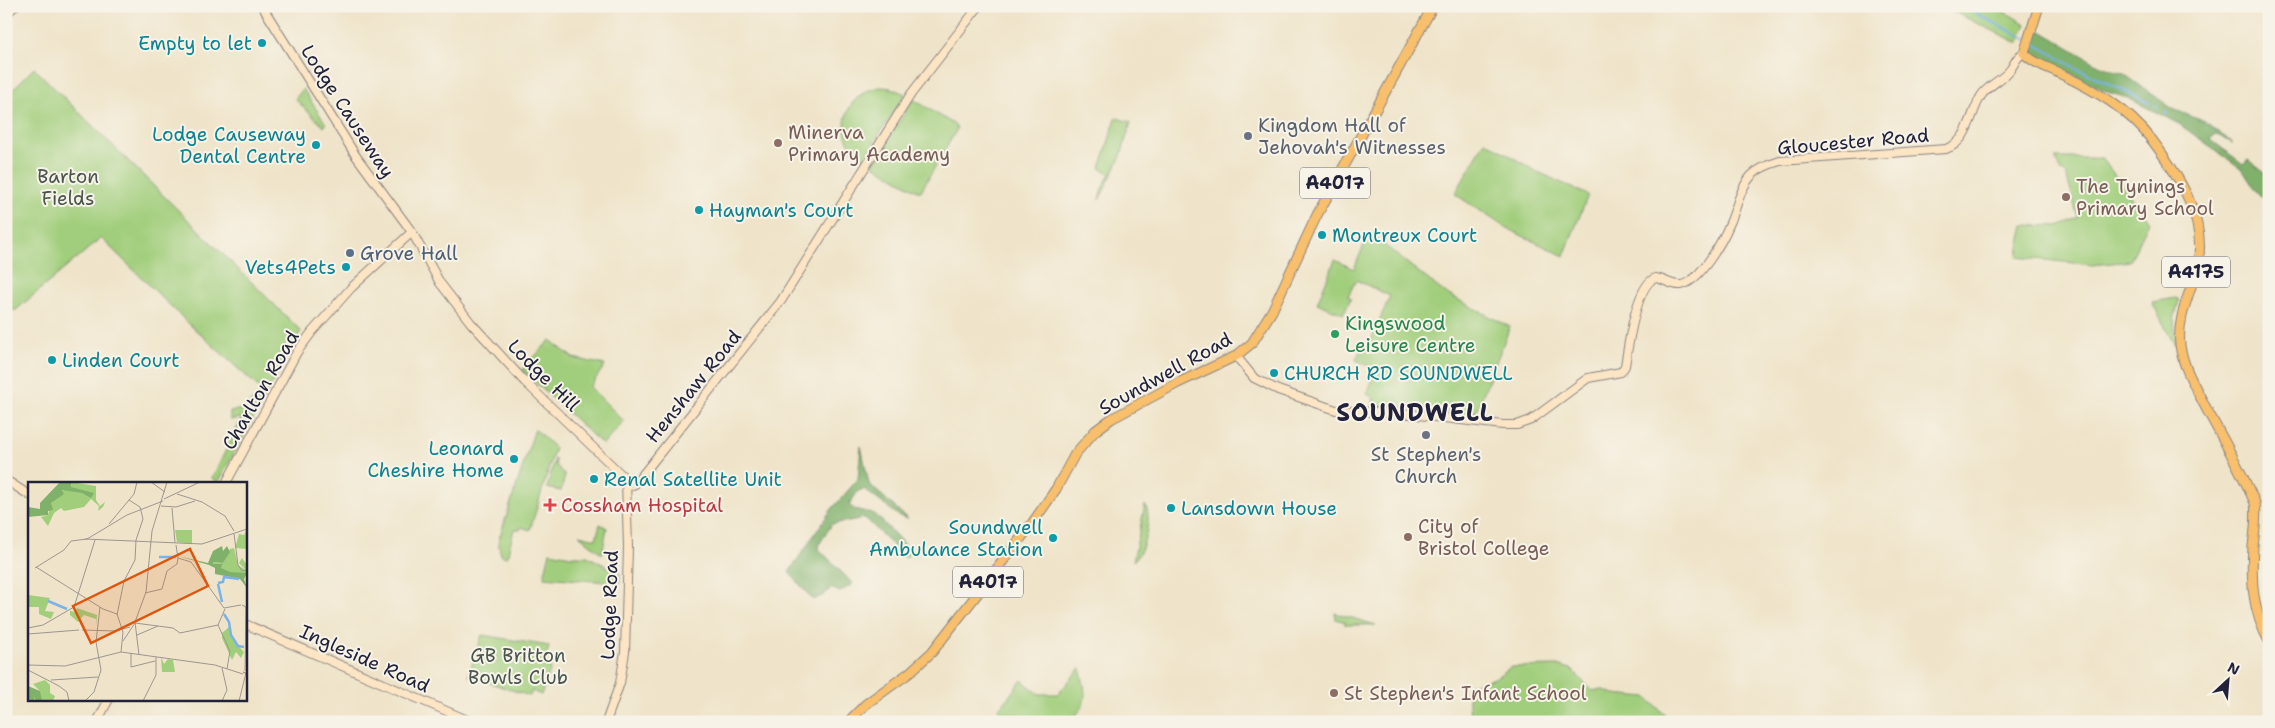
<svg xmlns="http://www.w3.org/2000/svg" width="2275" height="728" font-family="'Shantell Sans',sans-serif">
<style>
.green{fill:#a1ce7b;stroke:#62785b}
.forest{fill:#80b16b;stroke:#516a53}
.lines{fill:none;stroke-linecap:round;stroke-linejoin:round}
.stream{stroke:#7ab2ea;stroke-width:2}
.secondary-casing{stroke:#888382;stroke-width:10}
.primary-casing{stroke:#888382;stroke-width:11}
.secondary{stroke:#fce5c4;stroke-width:8}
.primary{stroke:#f8bf6c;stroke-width:9}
.culture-dot{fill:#0f9aa8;stroke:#f7f3e8;stroke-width:2}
.worship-dot{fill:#6b7280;stroke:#f7f3e8;stroke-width:2}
.education-dot{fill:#8d6e63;stroke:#f7f3e8;stroke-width:2}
.service-dot{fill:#5c6f8a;stroke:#f7f3e8;stroke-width:2}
.leisure-dot{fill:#2e9e5b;stroke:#f7f3e8;stroke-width:2}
.health-dot{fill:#e0444e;stroke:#f7f3e8;stroke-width:2}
.labels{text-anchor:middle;stroke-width:4;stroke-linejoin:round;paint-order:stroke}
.shield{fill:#f7f3e8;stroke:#62616f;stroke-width:1}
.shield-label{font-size:18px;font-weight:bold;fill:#22223b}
.culture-label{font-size:19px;fill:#0d838f;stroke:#f7f3e8;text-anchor:start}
.street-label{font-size:19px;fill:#22223b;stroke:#f7f3e8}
.worship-label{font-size:19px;fill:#5b616d;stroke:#f7f3e8;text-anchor:start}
.education-label{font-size:19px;fill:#785e54;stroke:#f7f3e8;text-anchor:start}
.park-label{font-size:19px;fill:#48564e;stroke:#f7f3e8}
.service-label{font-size:19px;fill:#4e5e75;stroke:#f7f3e8;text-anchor:start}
.leisure-label{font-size:19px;fill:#27864d;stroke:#f7f3e8;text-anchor:start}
.health-label{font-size:19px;fill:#be3a42;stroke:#f7f3e8;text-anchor:start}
.district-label{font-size:24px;font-weight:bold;letter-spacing:1px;fill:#22223b;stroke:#f7f3e8}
.inset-river{fill:none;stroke:#7ab2ea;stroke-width:2.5}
.inset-road{fill:none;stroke:#9d9690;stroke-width:1}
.view{fill:#de560e;fill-opacity:0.15;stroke:#de560e;stroke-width:2.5}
.inset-edge{fill:none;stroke:#22223b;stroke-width:2.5}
</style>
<rect width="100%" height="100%" fill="#f7f3e8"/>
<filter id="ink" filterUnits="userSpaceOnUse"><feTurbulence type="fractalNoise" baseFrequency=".02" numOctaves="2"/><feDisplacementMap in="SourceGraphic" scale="10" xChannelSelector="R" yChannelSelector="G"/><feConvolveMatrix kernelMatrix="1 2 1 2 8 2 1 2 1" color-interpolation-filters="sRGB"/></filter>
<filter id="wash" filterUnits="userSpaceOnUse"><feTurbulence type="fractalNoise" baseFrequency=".0096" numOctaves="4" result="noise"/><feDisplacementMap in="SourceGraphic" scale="20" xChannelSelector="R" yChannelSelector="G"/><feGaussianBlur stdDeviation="1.12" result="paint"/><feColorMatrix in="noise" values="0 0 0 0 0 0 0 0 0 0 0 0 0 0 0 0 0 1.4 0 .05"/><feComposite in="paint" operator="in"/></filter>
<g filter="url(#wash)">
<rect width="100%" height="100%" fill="#efe4c9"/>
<!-- green -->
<g class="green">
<path d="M1942,6H1994L2026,24L2018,43Z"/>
<path d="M34,68L301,331L266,394L187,322L101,238L16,310H6V96Z"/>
<path d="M881,87L891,88L905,94L863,160C832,137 843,92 881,87Z"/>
<path d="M303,89L326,124L324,127L295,99Z"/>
<path d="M913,99L955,125L957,129L921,191H917L873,165Z"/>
<path d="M1116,118L1131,122L1121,156L1099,200L1102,188L1110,174L1100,168Z"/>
<path d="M1485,141L1536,171L1588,195L1564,256L1506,228L1455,194Z"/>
<path d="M2055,158H2102L2149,222L2130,261L2092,265L2017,257L2024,225L2058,226L2078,218L2066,174L2061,172Z"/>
<path d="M1369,233L1445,293L1510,327L1474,417L1409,407H1373V397L1367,394L1375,373L1373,368L1356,360L1361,349L1366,351L1390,296L1356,280L1348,296L1351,298L1343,314L1317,303L1335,260L1354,269Z"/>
<path d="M2176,298L2179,300L2174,320L2176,343L2174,344L2152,302Z"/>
<path d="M550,340L573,358L605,365L590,387L624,421L603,445L522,370Z"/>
<path d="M261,392L266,395L218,483L211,477L214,474L242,418L230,420V412L245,408Z"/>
<path d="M535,429L555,448L530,530L521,527L520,530L514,529L507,557L501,555L498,542Z"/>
<path d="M555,459L556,465L565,476L561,491L547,488Z"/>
<path d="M1145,505C1153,515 1144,554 1133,561Z"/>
<path d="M600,524L607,528L602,554L579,535L596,539Z"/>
<path d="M550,552L571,556H587L620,573V583L544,577Z"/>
<path d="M1335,613L1376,625H1345V622L1336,619Z"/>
<path d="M482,635L549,646L544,665L551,668L541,695L532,691L530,696L468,676Z"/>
<path d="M1560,666L1571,669L1593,691L1601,689L1614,694L1646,697L1673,722H1470L1468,685L1495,678L1511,667Z"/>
<path d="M1080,668C1086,693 1090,704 1069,722H1030L1027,720L1025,722H1011L998,710L1022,680L1039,694H1058Z"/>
</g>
<!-- forest -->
<g class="forest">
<path d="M2036,28L2099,65L2124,74L2173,109L2203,121L2233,143L2215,134L2211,140L2243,164L2248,160L2269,176V205L2256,191L2242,169L2179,124L2128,98L2107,92L2031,53L2028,48Z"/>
<path d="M861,446L869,484L908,519L899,516L864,489L858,491L849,505L854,509L875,514L909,549L910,554L905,558L865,518L832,524L820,543L819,549L853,584L840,592L831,588L824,595L813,600L789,572L831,510L858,479Z"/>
</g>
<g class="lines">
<!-- stream -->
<g class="stream">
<path d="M1961,6L2026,39"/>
<path d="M2030,41L2076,68L2150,103"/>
<path d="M2155,106L2158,108"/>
<path d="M2165,112L2169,114"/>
</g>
</g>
</g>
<g filter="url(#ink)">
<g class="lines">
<!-- secondary casing -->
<g class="secondary-casing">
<g id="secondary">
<path d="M262,6L356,156L412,232L440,283L471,323L525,382L626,479L628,547L625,652L620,683L606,722"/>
<path d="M6,14L15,6"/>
<path d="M1236,356L1254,378L1278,390L1336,410L1410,414L1503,425H1517L1531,420L1588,378L1621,372L1625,366C1628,348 1636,283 1656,278C1664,279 1672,286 1681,285C1700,282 1723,240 1730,223C1737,207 1740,188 1752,175C1759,168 1770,164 1780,161L1946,149C1969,141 1970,114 1981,96C1987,86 2002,80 2010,70C2015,64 2016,56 2024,53"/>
<path d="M6,480L29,495"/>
<path d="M226,483L297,352L312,332L351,288L412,232"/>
<path d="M627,487L635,484L648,468L781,301L911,94L979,6"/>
<path d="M245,624L472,722"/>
<path d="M97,722L109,699"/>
</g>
</g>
<!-- primary casing -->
<g class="primary-casing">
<g id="primary">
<path d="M2039,6L2024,53C2032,63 2050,68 2061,74C2096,91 2127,108 2152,140C2180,177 2210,224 2196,271C2189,296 2177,319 2180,345C2183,368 2196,388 2206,408C2223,439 2241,470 2255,503C2257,517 2255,531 2253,546C2251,579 2252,611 2269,641"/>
<path d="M848,722L866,704L909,673L932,652L1031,525L1056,489L1075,454L1095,431L1111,419L1178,383L1236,356L1252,343L1272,311L1317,215L1433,6"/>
</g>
</g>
<!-- secondary -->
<use href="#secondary" class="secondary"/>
<!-- primary -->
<use href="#primary" class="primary"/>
</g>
</g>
<!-- markers -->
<g class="culture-dot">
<circle cx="262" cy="43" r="5"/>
<circle cx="316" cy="145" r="5"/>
<circle cx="699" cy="210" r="5"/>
<circle cx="1322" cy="235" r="5"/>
<circle cx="346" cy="267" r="5"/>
<circle cx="52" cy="360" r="5"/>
<circle cx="1274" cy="373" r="5"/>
<circle cx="514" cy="459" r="5"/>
<circle cx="594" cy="479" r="5"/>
<circle cx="1171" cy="508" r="5"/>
<circle cx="1053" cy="538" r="5"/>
</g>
<g class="worship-dot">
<circle cx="1248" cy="136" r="5"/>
<circle cx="1426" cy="435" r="5"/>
</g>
<g class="education-dot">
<circle cx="778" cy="143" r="5"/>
<circle cx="2066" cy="197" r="5"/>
<circle cx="1408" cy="537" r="5"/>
<circle cx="1334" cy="693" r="5"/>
</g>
<circle class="service-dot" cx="350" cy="253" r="5"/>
<circle class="leisure-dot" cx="1335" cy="334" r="5"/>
<path class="health-dot" d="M547.5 497.5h5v5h5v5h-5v5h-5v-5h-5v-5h5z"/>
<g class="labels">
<!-- shield labels -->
<g class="shield">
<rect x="1300" y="167.5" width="70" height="31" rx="4"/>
<rect x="2162" y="256.5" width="68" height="31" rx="4"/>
<rect x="953" y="566.5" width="70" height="31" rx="4"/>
</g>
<g class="shield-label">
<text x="1335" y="189">A4017</text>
<text x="2196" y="278">A4175</text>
<text x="988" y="588">A4017</text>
</g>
<!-- culture labels -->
<g class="culture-label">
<text x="252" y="50" text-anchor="end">Empty to let</text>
<text x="306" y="141" text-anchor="end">Lodge Causeway<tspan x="306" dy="22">Dental Centre</tspan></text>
<text x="709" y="217">Hayman's Court</text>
<text x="1332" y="242">Montreux Court</text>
<text x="336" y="274" text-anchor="end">Vets4Pets</text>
<text x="62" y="367">Linden Court</text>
<text x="1284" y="380">CHURCH RD SOUNDWELL</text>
<text x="504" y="455" text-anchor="end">Leonard<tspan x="504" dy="22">Cheshire Home</tspan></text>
<text x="604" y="486">Renal Satellite Unit</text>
<text x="1181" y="515">Lansdown House</text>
<text x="1043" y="534" text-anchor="end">Soundwell<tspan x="1043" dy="22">Ambulance Station</tspan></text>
</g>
<!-- street labels -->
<g class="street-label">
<text transform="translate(348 111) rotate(57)" y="7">Lodge Causeway</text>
<text transform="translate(1853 141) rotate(-5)" y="7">Gloucester Road</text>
<text transform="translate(1165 373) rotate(-29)" y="7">Soundwell Road</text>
<text transform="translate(544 375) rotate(45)" y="7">Lodge Hill</text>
<text transform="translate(693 386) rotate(-51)" y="7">Henshaw Road</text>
<text transform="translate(260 390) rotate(-60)" y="7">Charlton Road</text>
<text transform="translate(609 605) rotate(-88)" y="7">Lodge Road</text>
<text transform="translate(365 658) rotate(24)" y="7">Ingleside Road</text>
</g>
<!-- worship labels -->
<g class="worship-label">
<text x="1258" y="132">Kingdom Hall of<tspan x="1258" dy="22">Jehovah's Witnesses</tspan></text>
<text x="1426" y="461" text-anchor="middle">St Stephen's<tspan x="1426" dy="22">Church</tspan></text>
</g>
<!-- education labels -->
<g class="education-label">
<text x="788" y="139">Minerva<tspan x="788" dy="22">Primary Academy</tspan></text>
<text x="2076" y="193">The Tynings<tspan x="2076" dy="22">Primary School</tspan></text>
<text x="1418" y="533">City of<tspan x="1418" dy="22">Bristol College</tspan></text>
<text x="1344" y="700">St Stephen's Infant School</text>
</g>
<!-- park labels -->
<g class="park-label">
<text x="68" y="183">Barton<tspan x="68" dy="22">Fields</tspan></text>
<text x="518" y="662">GB Britton<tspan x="518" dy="22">Bowls Club</tspan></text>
</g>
<!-- service labels -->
<g class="service-label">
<text x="360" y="260">Grove Hall</text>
</g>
<!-- leisure labels -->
<g class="leisure-label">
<text x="1345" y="330">Kingswood<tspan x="1345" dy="22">Leisure Centre</tspan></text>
</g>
<!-- health labels -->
<g class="health-label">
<text x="561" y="512">Cossham Hospital</text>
</g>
<!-- district labels -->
<g class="district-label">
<text x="1415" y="421">SOUNDWELL</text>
</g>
</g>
<!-- overview -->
<g transform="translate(28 482)">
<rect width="219" height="219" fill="#efe4c9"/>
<path d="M43,0L68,4V18L72,24L77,20L75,25L70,29L71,24L63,17L56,25L36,29L33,26L26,31L20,44L13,35L20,33L23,21ZM219,47V67L207,66L211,52L216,53ZM147,48H164V62L149,60ZM206,66L210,83L218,88L211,81L214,76L219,83L218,91L211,93H215L213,96L192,87L195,83L185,82V80L195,81L202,67ZM0,113L22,116L17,129L26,130L23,137L11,132V125H0ZM49,126L69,133L68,143V137L56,133L50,140L42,133V129L47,130ZM201,145L205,158L216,170L213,176L208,170L204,178L194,156V151ZM133,175L136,182L140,177L145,178L147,190H134ZM17,198L22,203V211L27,214L25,219L8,218L12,209L5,202Z" fill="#a1ce7b"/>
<path d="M32,0H43V5L66,11L63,16L54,11L34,8L36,12L23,21L25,28L20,29V33L0,35V25L12,27V21ZM194,64L195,69L199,64L202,70L195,81L185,80V82H195L193,86L202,90L219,91L216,97L219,106L212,97L187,92V86L181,83L150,74L180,81L185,69ZM0,204L12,209L14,219H7L6,215V219L0,217Z" fill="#80b16b"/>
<path class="inset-river" d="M131,75H148M190,101L195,100L196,95L211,97M190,102L194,120M20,119L39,127M196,132L201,140L203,153L210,164L216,165"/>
<path class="inset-road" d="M123,0L137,10M149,12L174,20L197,34L206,49M136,17L172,0M133,24L148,25L167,19M144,26L147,61M81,42L106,12L109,0M206,52L210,83L214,89L219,88M57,57L174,62L219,47M59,57L99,33L135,19M148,63L150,76L163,80L196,126M8,85L75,127L89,132L95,150L93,170M7,86L36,68L43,59L59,57M117,111L134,107L139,89L149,82L150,76M214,123L218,125L217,189M196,126L213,123M89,133L96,99L107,78L108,58L115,37L112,25L101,18M107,141L145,146L152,151L190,143L202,169L199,187M190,143L197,127M0,146L15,143L46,125L67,58M54,148L88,149L102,145M0,152L51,148M109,153L130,144M95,159L107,141M103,171V185L127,179M111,173L107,140L118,110L124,49L139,0M0,183L37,184L93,170L187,183L215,192M194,186L199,208L194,219M0,188L31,204L39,210L41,219M23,198L70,195M57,219L66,210L73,188L68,160L72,125M115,219L128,193V175M211,219L218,191L215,190L218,192"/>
<path class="view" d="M162,67L180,104L63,161L45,124Z"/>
<rect width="219" height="219" class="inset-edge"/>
</g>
<!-- margin -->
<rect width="2275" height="728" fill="none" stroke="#f7f3e8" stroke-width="25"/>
<!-- north arrow -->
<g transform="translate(2228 680) rotate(26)" stroke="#f7f3e8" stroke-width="4" paint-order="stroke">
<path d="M0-4L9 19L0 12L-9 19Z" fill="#22223b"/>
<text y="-8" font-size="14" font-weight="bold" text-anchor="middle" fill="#22223b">N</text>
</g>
</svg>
